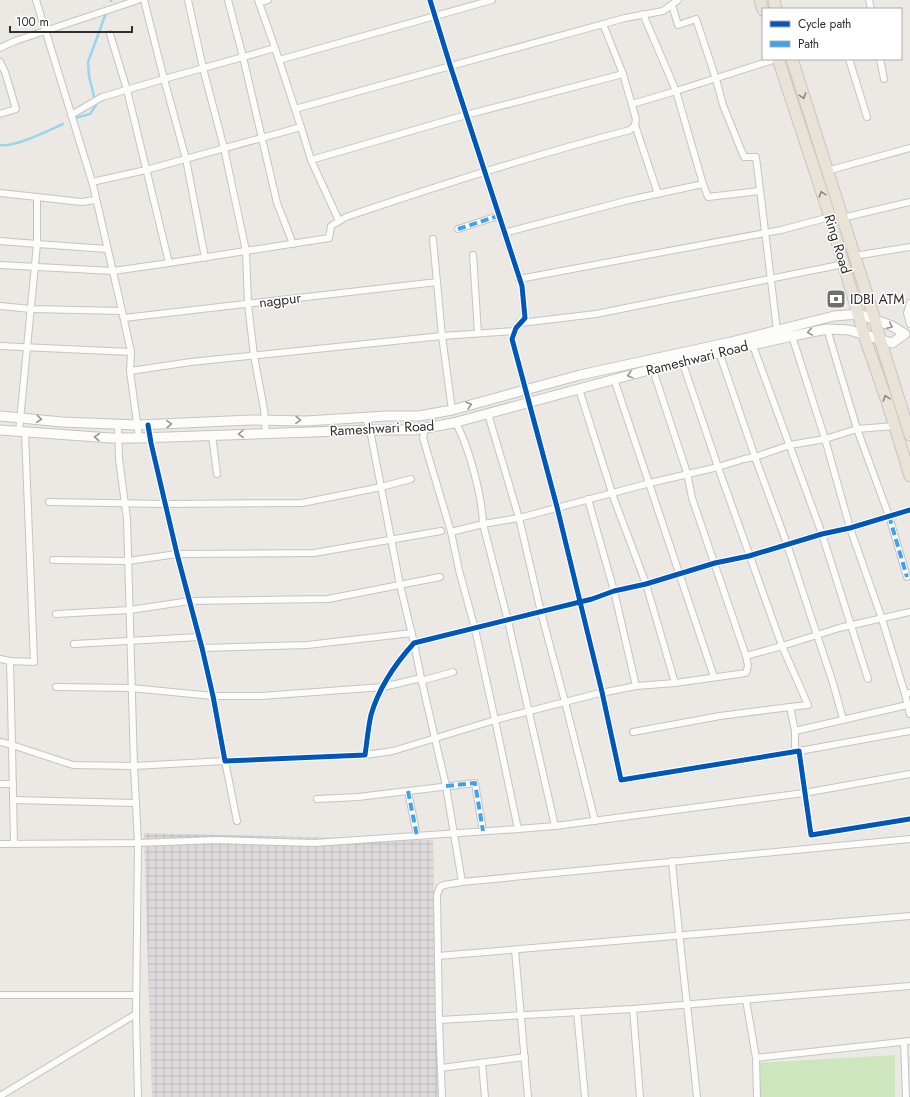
<svg xmlns="http://www.w3.org/2000/svg" width="910" height="1097" font-family="Jost,sans-serif">
<style>
.industrial{fill:url(#industrial-grid)}
.grass{fill:#cee6be}
.lines{fill:none;stroke-linecap:round;stroke-linejoin:round}
.stream{stroke:#99d6ec;stroke-width:2.5}
.minor-casing{stroke:#c5c4c5;stroke-width:8}
.secondary-casing{stroke:#c5c4c5;stroke-width:11}
.trunk-casing{stroke:#c6c5c4;stroke-width:13}
.minor{stroke:#fcfcfb;stroke-width:6}
.secondary{stroke:#fcfcfb;stroke-width:9}
.trunk{stroke:#e9e2d6;stroke-width:11}
.quiet{stroke:#3ea3eb;stroke-width:4;stroke-dasharray:8 4;stroke-linecap:butt}
.cycleway-casing{stroke:#fff;stroke-width:8}
.cycleway{stroke:#0057b8;stroke-width:5}
.oneway{stroke:#8c8882}
.oneway2{stroke:#959594}
.labels{text-anchor:middle;stroke-width:3;stroke-linejoin:round;paint-order:stroke}
.street-label{font-size:14px;fill:#2e2e2e;stroke:#fff}
.poi-label{font-size:14px;fill:#2e2e2e;stroke:#fff;text-anchor:start}
</style>
<defs>
<pattern id="industrial-grid" width="8" height="8" patternUnits="userSpaceOnUse"><rect width="8" height="8" fill="#dcd9db"/><path d="M0 4h8M4 0v8" fill="none" stroke="#bdbbbc"/></pattern>
</defs>
<rect width="100%" height="100%" fill="#ece8e4"/>
<!-- industrial -->
<path class="industrial" d="M144,833L433,840L438,1097H152Z"/>
<!-- grass -->
<path class="grass" d="M895,1055V1097H760L759,1063Z"/>
<g class="lines">
<!-- stream -->
<g class="stream">
<path d="M111,1V0"/>
<path d="M75,118L90,114L96,105L89,76L88,62L106,13"/>
<path d="M0,145C14,148 49,130 63,124"/>
</g>
<!-- minor casing -->
<g class="minor-casing">
<g id="minor">
<path d="M36,0L93,185L120,302L131,352L130,371L139,438"/>
<path d="M188,0L203,68L224,148L246,251L248,304L254,356L264,409L266,433"/>
<path d="M228,0L243,57L277,203L293,244"/>
<path d="M258,0L275,48"/>
<path d="M430,0L450,65L522,286L525,318L516,328L512,339L557,507L602,692L621,780L799,751L811,835L910,819"/>
<path d="M869,0L871,9"/>
<path d="M259,3L268,0"/>
<path d="M672,5L678,25L696,19L716,79L723,105L744,157H756L777,330"/>
<path d="M643,14L676,91L776,59"/>
<path d="M603,24L623,74"/>
<path d="M0,48L15,41L138,0"/>
<path d="M849,59L867,117"/>
<path d="M880,59L884,79"/>
<path d="M279,60L492,0"/>
<path d="M0,62L5,72L16,109L0,114"/>
<path d="M295,109L625,18L663,11L678,0"/>
<path d="M71,115L102,97L164,79L144,0"/>
<path d="M635,125L658,194"/>
<path d="M827,171L910,148"/>
<path d="M92,182L146,170L301,127L311,160"/>
<path d="M703,184L708,197L760,191"/>
<path d="M0,193L37,197"/>
<path d="M842,218L910,202"/>
<path d="M458,229L498,216"/>
<path d="M504,233L629,200L703,184L676,91L632,104"/>
<path d="M433,239L442,336L452,410"/>
<path d="M0,241L37,244V197L81,202L96,200"/>
<path d="M473,255L478,333"/>
<path d="M854,256L910,247"/>
<path d="M205,258L186,159L164,79L275,48L301,127"/>
<path d="M169,263L329,238L331,226L346,217C440,185 534,155 630,130L635,125L636,119L623,74L466,115L311,160L339,221"/>
<path d="M0,265L113,271L169,263L127,90L110,34"/>
<path d="M519,279L781,230L830,217"/>
<path d="M910,303L907,313L910,324"/>
<path d="M0,306L31,309L122,311"/>
<path d="M124,318L437,282"/>
<path d="M520,323L596,314L844,264"/>
<path d="M827,329L857,429L895,426"/>
<path d="M792,336L825,439L850,528L882,619L905,694L910,693"/>
<path d="M752,343L822,534L868,679"/>
<path d="M0,346L131,352"/>
<path d="M719,352L755,457L790,445L825,439L857,429L889,516L907,577"/>
<path d="M682,361L718,467L782,646L808,705L790,707L795,731V751"/>
<path d="M652,367L687,473L692,498L746,656"/>
<path d="M130,371L191,362L442,336L515,331"/>
<path d="M614,379L714,677"/>
<path d="M579,389L614,499L646,584L675,683"/>
<path d="M488,414L519,518L541,612L565,702L595,821"/>
<path d="M366,418L370,430L400,585L414,643L421,678L446,786L462,882L910,839"/>
<path d="M118,424L119,459L127,519L134,766L225,761L237,821"/>
<path d="M148,425L151,443L177,554L202,648L213,696L225,761L365,755C367,742 368,728 371,715C379,687 395,664 414,643L592,599L614,591L646,584L715,563L749,556L822,534L850,528L910,510"/>
<path d="M425,428L423,438L451,532L459,570L475,629L495,720L596,694L636,686L675,683L746,673L748,666L746,656L782,646L817,635L787,544L755,457L744,459L718,467L650,483L519,518L483,524L451,532"/>
<path d="M19,431L37,244L107,249"/>
<path d="M212,435L217,474"/>
<path d="M588,499L614,591L636,686"/>
<path d="M49,502L165,504L302,503L381,487L411,479"/>
<path d="M53,560L128,561L177,554L314,553L441,531"/>
<path d="M56,614L130,610L190,601L328,599L440,577"/>
<path d="M74,644L199,637"/>
<path d="M202,648L307,645L412,633"/>
<path d="M0,659L10,661"/>
<path d="M421,681L453,672"/>
<path d="M56,687L131,688L213,696H261L383,687L421,678"/>
<path d="M905,694L910,714"/>
<path d="M843,719L833,683L817,635L839,628L910,612"/>
<path d="M795,731L907,705"/>
<path d="M633,732L720,716L790,707"/>
<path d="M0,742L12,745L14,844"/>
<path d="M799,751L910,731"/>
<path d="M365,755L393,751L495,720L518,829L555,826L508,621L483,524C482,496 469,447 456,423"/>
<path d="M0,784H13"/>
<path d="M408,791L417,836"/>
<path d="M317,799L358,797L475,783L483,831"/>
<path d="M13,800L136,803"/>
<path d="M555,826L804,793L910,774"/>
<path d="M0,844L138,843L134,766L73,765L12,745L10,661L34,662L25,433"/>
<path d="M672,861C679,940 689,1018 697,1097"/>
<path d="M515,950L528,1097"/>
<path d="M438,956L910,916"/>
<path d="M0,995H136"/>
<path d="M746,1000L756,1058L757,1097"/>
<path d="M633,1009L640,1097"/>
<path d="M577,1012L585,1097"/>
<path d="M136,1014L138,843L216,840L314,843L518,829"/>
<path d="M439,1020L633,1009L910,986"/>
<path d="M904,1042L906,1097"/>
<path d="M756,1058L910,1041"/>
<path d="M482,1063L485,1097"/>
<path d="M441,1068L525,1057"/>
<path d="M0,1096L136,1014L138,1097"/>
<path d="M442,1097L439,1020L437,895L440,887L444,885L462,882"/>
</g>
</g>
<!-- secondary casing -->
<g class="secondary-casing">
<path id="secondary" d="M0,416L62,422L138,425L252,420L306,421L386,416H419L452,410L580,375L731,342L834,316L859,314L892,326L905,334L892,343L849,330L827,329L792,336L682,361L453,423L415,430H370L139,438H111L0,430"/>
</g>
<!-- trunk casing -->
<g class="trunk-casing">
<g id="trunk">
<path d="M760,0L763,10"/>
<path d="M774,0L776,9"/>
<path d="M778,59L830,217L865,338L887,401L910,476"/>
<path d="M792,59L875,320L880,339L910,435"/>
</g>
</g>
<!-- minor -->
<use href="#minor" class="minor"/>
<!-- secondary -->
<use href="#secondary" class="secondary"/>
<!-- trunk -->
<use href="#trunk" class="trunk"/>
<!-- quiet -->
<g class="quiet">
<path d="M458,229L498,216"/>
<path d="M889,516L907,577"/>
<path d="M446,786L475,783L483,831"/>
<path d="M408,791L417,836"/>
</g>
<!-- cycleway casing -->
<g class="cycleway-casing">
<g id="cycleway">
<path d="M430,0L450,65L522,286L525,318L516,328L512,339L557,507L602,692L621,780L799,751L811,835L910,819"/>
<path d="M148,425L151,443L177,554L202,648L213,696L225,761L365,755C367,742 368,728 371,715C379,687 395,664 414,643L592,599L614,591L646,584L715,563L749,556L822,534L850,528L910,510"/>
</g>
</g>
<!-- cycleway -->
<use href="#cycleway" class="cycleway"/>
</g>
<!-- one-way arrows -->
<defs><path id="oneway-chevron" d="M-2-3.5L2.5 0L-2 3.5" fill="none" stroke-width="1.6" stroke-linecap="round" stroke-linejoin="round"/></defs>
<g class="oneway">
<use href="#oneway-chevron" transform="translate(803 96) rotate(72)"/>
<use href="#oneway-chevron" transform="translate(822 194) rotate(-108)"/>
<use href="#oneway-chevron" transform="translate(886 398) rotate(-108)"/>
</g>
<g class="oneway2">
<use href="#oneway-chevron" transform="translate(890 326) rotate(25)"/>
<use href="#oneway-chevron" transform="translate(810 332) rotate(170)"/>
<use href="#oneway-chevron" transform="translate(630 375) rotate(165)"/>
<use href="#oneway-chevron" transform="translate(469 405) rotate(-16)"/>
<use href="#oneway-chevron" transform="translate(39 419) rotate(5)"/>
<use href="#oneway-chevron" transform="translate(298 420) rotate(3)"/>
<use href="#oneway-chevron" transform="translate(169 424) rotate(-3)"/>
<use href="#oneway-chevron" transform="translate(241 434) rotate(178)"/>
<use href="#oneway-chevron" transform="translate(97 437) rotate(-176)"/>
</g>
<!-- icons -->
<defs>
<g id="bank-square" transform="scale(1)"><rect x="-9" y="-9" width="18" height="18" rx="4" fill="#706f6e" stroke="#fff"/><path d="M-6-4H6V4H-6ZM0-2.3a2.3 2.3 0 1 0 0 4.6a2.3 2.3 0 1 0 0-4.6Z" fill="#fff"/></g>
</defs>
<g fill-rule="evenodd">
<use href="#bank-square" x="836" y="299"/>
</g>
<g class="labels">
<!-- street labels -->
<g class="street-label">
<text transform="translate(838 244) rotate(73)" y="5">Ring Road</text>
<text transform="translate(280 300) rotate(-7)" y="5">nagpur</text>
<text transform="translate(697 358) rotate(-14)" y="5">Rameshwari Road</text>
<text transform="translate(382 428) rotate(-3)" y="5">Rameshwari Road</text>
</g>
<!-- poi labels -->
<g class="poi-label">
<text x="850" y="304">IDBI ATM</text>
</g>
</g>
<!-- legend -->
<rect x="762" y="8" width="140" height="52" fill="#ffffff" stroke="#ababab"/>
<rect x="770" y="21" width="20" height="6" fill="#0057b8" stroke="#ababab"/>
<text x="798" y="28" font-size="12" fill="#2e2e2e">Cycle path</text>
<rect x="770" y="41" width="20" height="6" fill="#3ea3eb" stroke="#ababab"/>
<text x="798" y="48" font-size="12" fill="#2e2e2e">Path</text>
<!-- scale -->
<path d="M10 26v6h122v-6" fill="none" stroke="#2e2e2e" stroke-width="2"/>
<text x="16" y="26" font-size="12" fill="#2e2e2e" stroke="#ffffff" stroke-width="3" paint-order="stroke">100 m</text>
</svg>
